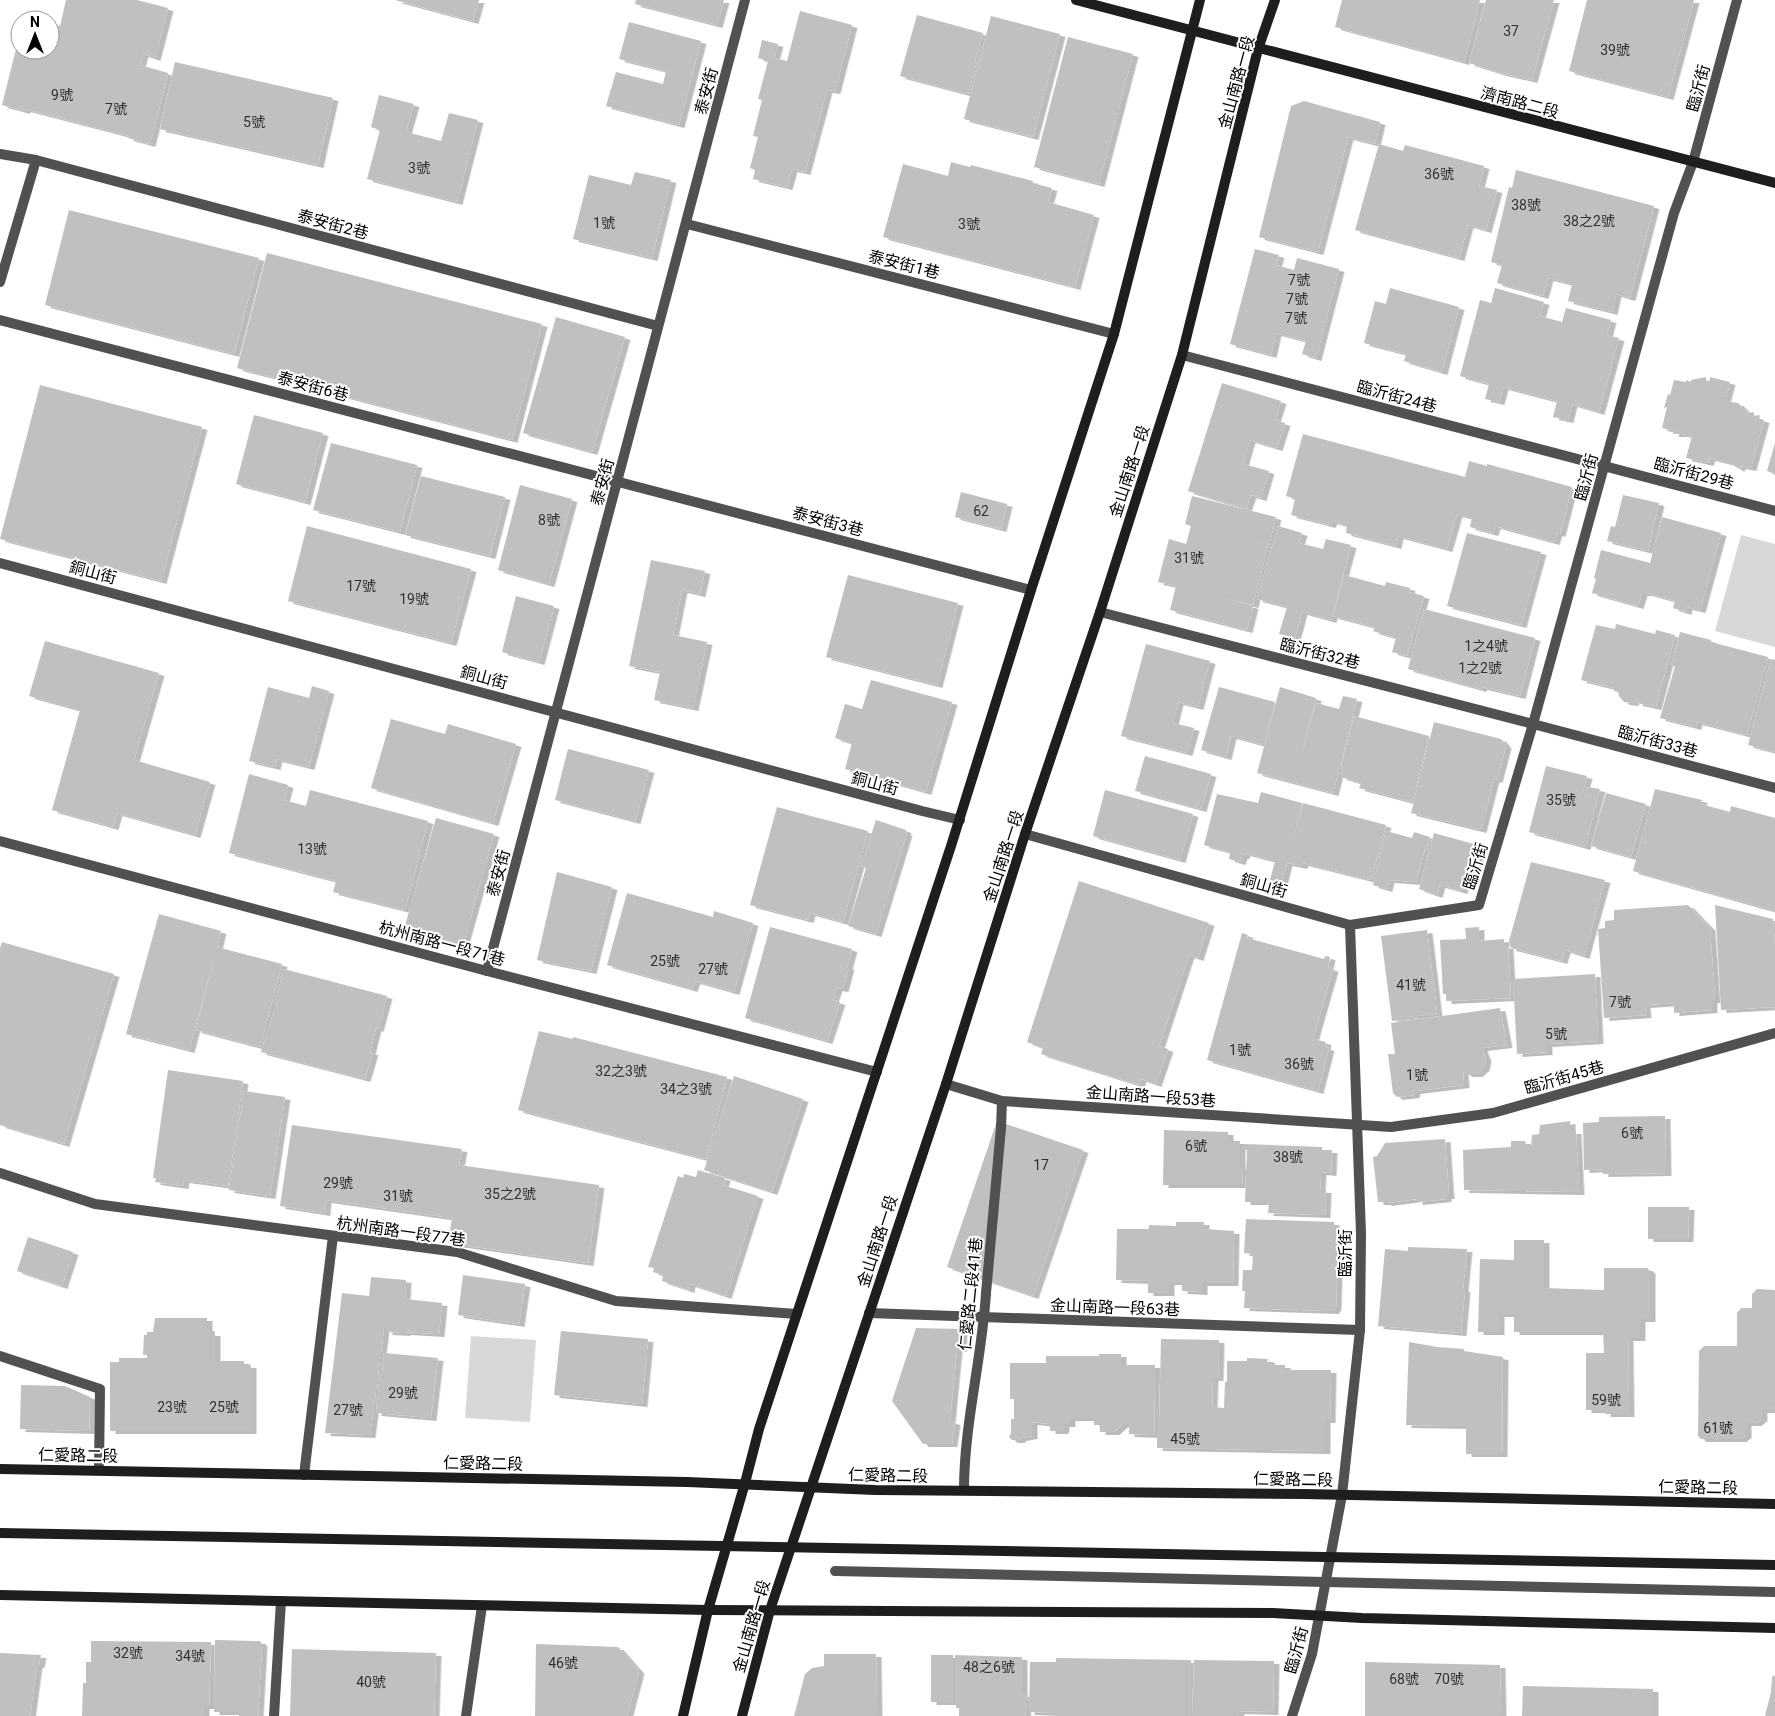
<svg xmlns="http://www.w3.org/2000/svg" width="1775" height="1716" font-family="Roboto,'Noto Sans TC',sans-serif">
<style>
.green{fill:#d8d8d8}
.building{fill:#c0c0c0;filter:url(#shadow)}
.lines{fill:none;stroke-linecap:round;stroke-linejoin:round}
.lane{stroke:#515151;stroke-width:10}
.street{stroke:#515151;stroke-width:10}
.secondary{stroke:#1e1e1e;stroke-width:10}
.labels{text-anchor:middle;stroke-width:4;stroke-linejoin:round;paint-order:stroke}
.number-label{font-size:14px;fill:#303030}
.street-label{font-size:16px;fill:#000;stroke:#fff}
</style>
<defs>
<filter id="shadow"><feDropShadow dx="5.5" dy="3" stdDeviation="0" flood-color="#0004"/></filter>
</defs>
<rect width="100%" height="100%" fill="#fff"/>
<!-- green -->
<g class="green">
<path d="M1741,535L1775,544V647L1715,631Z"/>
<path d="M471,1336L536,1340L530,1422L465,1418Z"/>
</g>
<!-- building -->
<g class="building">
<path d="M66,0H137L168,8L155,58L143,54L140,65L168,73L150,144L128,138L129,136L25,109V111L2,105L19,37L20,50H50V42L56,25L60,26Z"/>
<path d="M395,0H479L473,21Z"/>
<path d="M636,0H724L717,25L635,4Z"/>
<path d="M1342,0H1480L1464,62L1335,27Z"/>
<path d="M1486,0H1554L1532,80L1501,73L1469,63Z"/>
<path d="M1587,0H1694L1668,97L1569,71Z"/>
<path d="M800,11L852,25L835,91L827,90L805,172L792,169L787,187L753,179L755,170L750,168L758,137L753,136L762,100L758,99L768,61L758,58L762,40L778,44L774,58L787,61Z"/>
<path d="M917,15L983,33L975,61H977L968,94L900,76Z"/>
<path d="M991,16L1060,34L1033,137L964,119Z"/>
<path d="M629,22L701,41L679,125L606,106L616,72L663,84L666,71L619,59Z"/>
<path d="M1068,37L1133,54L1099,184L1034,167Z"/>
<path d="M175,62L333,98L318,165L160,129Z"/>
<path d="M379,95L414,104L406,132L441,141L449,113L478,120L457,202L367,179L380,130L371,127Z"/>
<path d="M1304,101L1380,122L1375,144L1348,137L1318,252L1259,237L1291,106Z"/>
<path d="M1379,144L1403,151L1405,145L1484,166L1479,186L1497,190L1486,230L1468,225L1459,258L1355,230Z"/>
<path d="M951,162L970,167L971,165L1033,181L1032,183L1052,188L1048,202L1094,215L1075,287L883,237L903,164L948,176Z"/>
<path d="M1516,170L1654,206L1630,298L1616,294L1612,312L1568,301L1572,284L1548,278L1543,296L1497,283L1502,265L1491,262L1509,187L1512,188Z"/>
<path d="M635,172L671,180L652,258L573,239L589,175L631,185Z"/>
<path d="M69,210L259,258L234,354L45,305Z"/>
<path d="M1255,249L1279,255L1276,265L1294,270L1297,258L1339,269L1316,358L1302,354L1306,341L1276,333L1271,355L1230,344Z"/>
<path d="M267,253L542,324L512,440L237,368Z"/>
<path d="M1390,288L1459,307L1442,372L1404,361L1406,354L1364,343L1375,301L1386,304Z"/>
<path d="M1495,288L1544,302L1540,316L1562,322L1566,308L1611,320L1607,335L1619,338L1599,412L1572,404L1568,420L1553,417L1557,401L1503,387L1499,402L1485,399L1489,384L1460,376L1480,300L1491,303Z"/>
<path d="M556,317L625,337L592,452L523,433Z"/>
<path d="M1706,377V381H1710V377L1730,382L1725,401L1738,403L1748,413L1754,412V417L1764,420L1751,468L1740,466L1739,469L1730,463L1710,458L1708,463L1686,458L1692,436L1682,434H1673L1674,431L1662,428L1667,407L1664,408L1668,394L1670,395L1674,380L1686,382V380L1691,382V380Z"/>
<path d="M1222,383L1281,401L1275,420L1285,423L1277,448L1250,440L1243,464L1269,471L1261,498L1251,495L1246,509L1188,491Z"/>
<path d="M40,385L202,427L161,581L0,539Z"/>
<path d="M254,415L323,433L305,502L236,484Z"/>
<path d="M1303,434L1465,477L1469,461L1487,466V464L1572,487L1560,534L1557,533L1554,542L1495,526L1493,533L1470,527L1472,518L1457,514L1447,549L1398,536L1396,546L1346,533L1347,526L1332,521L1330,525L1291,515L1295,499L1286,496Z"/>
<path d="M331,443L417,465L400,532L313,510Z"/>
<path d="M1775,443V474L1767,471Z"/>
<path d="M421,476L505,497L490,556L405,535Z"/>
<path d="M520,485L572,499L549,584L498,570Z"/>
<path d="M961,492L1007,504L1001,529L955,517Z"/>
<path d="M1623,495L1659,503L1648,551L1607,541L1611,526L1615,527Z"/>
<path d="M1192,496L1276,517L1269,545L1249,540L1268,545L1253,605L1219,597L1253,606L1247,630L1170,610L1176,586L1158,582L1169,539L1186,544L1191,526L1185,524Z"/>
<path d="M1662,517L1721,533L1700,610L1687,607L1686,612L1673,608L1675,601L1647,593H1642L1638,606L1592,593L1596,579L1594,578L1601,550L1650,563Z"/>
<path d="M307,526L471,569L451,643L288,601Z"/>
<path d="M1278,526L1302,533L1299,543L1323,549L1326,539L1351,545L1331,620L1302,612L1295,638L1279,634L1287,607L1257,599Z"/>
<path d="M1467,533L1541,552L1521,625L1447,606Z"/>
<path d="M651,560L705,571L700,594L682,590L673,635L707,642L693,708L654,700L660,672L629,666Z"/>
<path d="M848,575L958,603L937,685L826,657Z"/>
<path d="M1344,575L1385,586L1386,582L1410,588L1409,592L1424,596L1407,656L1392,652L1396,638L1373,631L1375,627L1333,616Z"/>
<path d="M516,596L554,606L539,662L502,652Z"/>
<path d="M1424,609L1535,638L1520,696L1482,687L1481,689L1408,669Z"/>
<path d="M1616,624L1655,634L1656,630L1675,635L1656,707L1637,703L1638,698L1632,703L1624,702L1619,696L1618,692L1614,691V688L1581,680L1596,625L1615,629Z"/>
<path d="M1680,632L1711,640V642L1768,657L1747,735L1697,722L1696,727L1660,718L1675,666H1671Z"/>
<path d="M45,641L159,673L134,760L210,782L195,835L117,813L113,827L52,810L80,710L29,696Z"/>
<path d="M1146,644L1210,661L1198,707L1178,702L1173,723L1194,728L1187,753L1121,736Z"/>
<path d="M1771,659L1775,660V752L1748,745Z"/>
<path d="M871,680L952,702L926,792L845,769L852,743L835,738L845,704L862,709Z"/>
<path d="M312,686L329,691L309,767L277,759L275,767L249,761L268,687L309,698Z"/>
<path d="M1219,687L1275,702L1264,745L1231,736L1226,757L1201,750Z"/>
<path d="M1280,687L1316,698L1299,765L1316,703L1339,709L1343,696L1357,699L1333,793L1257,773Z"/>
<path d="M1354,716L1429,736L1412,802L1359,788L1361,783L1341,777L1343,767L1341,766Z"/>
<path d="M391,719L445,734L448,724L516,744L493,823L371,788Z"/>
<path d="M1434,722L1501,739L1506,746L1497,780L1494,779L1481,830L1411,813Z"/>
<path d="M568,749L649,770L635,821L555,800Z"/>
<path d="M1145,756L1211,774L1201,809L1135,791Z"/>
<path d="M1546,766L1587,776L1581,798H1584L1587,787L1600,789L1585,847L1529,832Z"/>
<path d="M249,774L288,785L284,800L306,806L310,790L428,821L405,910L333,892L336,881L229,853Z"/>
<path d="M1655,789L1702,800L1701,804L1730,812L1731,806L1775,818V911L1633,871Z"/>
<path d="M1105,790L1193,814L1180,860L1093,836Z"/>
<path d="M1261,792L1302,803L1292,844L1303,803L1386,825L1371,880L1303,863L1302,866L1287,863L1282,883L1270,880L1275,861L1245,853L1244,856H1242L1240,862L1229,859L1230,852L1204,845L1217,794L1258,803Z"/>
<path d="M1606,793L1646,804L1631,857L1591,846Z"/>
<path d="M777,807L868,831L843,922L810,913L808,920L750,905Z"/>
<path d="M436,818L494,834L463,945L404,929Z"/>
<path d="M876,820L906,830L905,832L907,833L876,934L848,926L866,868L861,866Z"/>
<path d="M1386,831L1412,838L1414,832L1430,837L1427,850L1425,849L1416,882L1389,880L1387,889L1373,885Z"/>
<path d="M1434,833L1481,846L1469,888L1463,886L1462,891L1440,885L1437,895L1419,889Z"/>
<path d="M1531,862L1605,880L1584,956L1565,950L1562,961L1511,948L1509,941Z"/>
<path d="M557,872L612,887L591,971L537,960Z"/>
<path d="M1079,881L1209,923L1198,958L1189,955L1159,1046L1168,1049L1156,1084L1141,1079L1139,1085L1041,1054L1043,1048L1027,1042Z"/>
<path d="M627,893L713,917L714,911L753,923L734,992L695,981L692,989L607,965Z"/>
<path d="M1688,905L1710,928L1715,1000H1712V1010L1674,1013V1003L1645,1005L1646,1015L1604,1018L1598,929L1605,928V921L1614,920V910Z"/>
<path d="M1715,905L1773,919L1775,947V1007L1721,1010Z"/>
<path d="M159,914L221,931L217,947L282,964L260,1047L196,1030L216,951L189,1050L126,1034Z"/>
<path d="M770,927L852,949L847,967H849L843,989L837,988L833,1000L840,1002L827,1041L745,1018Z"/>
<path d="M1479,927V941L1504,939V946H1508L1511,998L1446,1001V994H1443L1440,940L1466,939L1465,928Z"/>
<path d="M1427,930L1437,1013L1419,1016V1018L1392,1021L1381,936Z"/>
<path d="M1242,933L1248,935L1247,938L1324,959L1325,956L1330,957L1328,967L1333,969L1313,1039L1326,1042L1325,1047L1329,1048L1318,1091L1207,1060Z"/>
<path d="M2,942L114,974L64,1144L0,1125V948Z"/>
<path d="M284,969L387,996L378,1029L376,1028L370,1052H373L365,1079L261,1052L277,1002H275Z"/>
<path d="M1595,974L1598,1041L1547,1044V1052L1517,1054L1513,979Z"/>
<path d="M1500,1008L1507,1045L1482,1048L1486,1059L1484,1068L1477,1074H1467L1463,1071L1464,1085L1415,1091L1414,1095L1397,1097L1393,1093L1388,1054H1395L1391,1023Z"/>
<path d="M539,1031L573,1039V1037L727,1077L706,1159L518,1110Z"/>
<path d="M168,1070L243,1081L228,1186L184,1180L183,1186L155,1182L156,1178H153Z"/>
<path d="M734,1076L803,1099L772,1192L704,1170Z"/>
<path d="M244,1091L285,1097L270,1196L229,1190Z"/>
<path d="M1665,1116L1666,1173L1603,1174V1169L1584,1170L1583,1123L1599,1122V1117Z"/>
<path d="M997,1121L1083,1150L1033,1296L947,1267Z"/>
<path d="M1570,1121V1131H1576L1579,1192L1464,1190L1463,1150L1511,1147V1141H1525L1527,1147H1531L1532,1135L1539,1134L1540,1125Z"/>
<path d="M292,1125L462,1149L459,1165L599,1185L588,1263L448,1243L452,1218L326,1200L325,1213L280,1206Z"/>
<path d="M1164,1130L1228,1132V1141H1240V1167H1243L1242,1185H1163Z"/>
<path d="M1445,1139L1449,1196H1446V1199L1417,1202V1199L1386,1203V1202H1378L1373,1157L1377,1156L1385,1143Z"/>
<path d="M1244,1144L1322,1147V1150H1332L1331,1173L1321,1172L1320,1190H1326L1325,1215L1268,1213L1269,1202H1245L1247,1150H1244Z"/>
<path d="M698,1170L725,1178L723,1185L758,1196L726,1296L690,1284L689,1290L662,1281L663,1275L653,1272L654,1268L648,1267L678,1176L683,1178L684,1174L696,1177Z"/>
<path d="M1648,1207H1689L1688,1239H1648Z"/>
<path d="M1246,1219L1334,1222V1225H1339L1338,1258H1341V1273L1337,1272L1336,1307L1333,1311L1244,1308L1245,1291H1242L1243,1270H1252L1253,1254L1244,1253Z"/>
<path d="M1176,1222H1204V1229L1234,1231L1233,1283H1202V1292L1182,1291V1282H1169V1293H1148V1281L1116,1280L1117,1229H1149V1225L1176,1226Z"/>
<path d="M28,1237L73,1252L62,1286L17,1271Z"/>
<path d="M1514,1240H1544V1288L1604,1290V1268H1647L1650,1271V1319H1640V1338H1628L1629,1414H1605V1410H1586V1353H1604L1603,1332H1514V1314H1499V1332H1478L1480,1259L1514,1260Z"/>
<path d="M1408,1247L1467,1249L1463,1289H1465L1461,1333L1378,1326L1385,1249L1408,1251Z"/>
<path d="M463,1275L525,1284L519,1324L458,1315Z"/>
<path d="M371,1277L406,1280L405,1299L442,1303L439,1334L405,1332V1333L387,1332V1329H384L370,1435L325,1433L342,1293L369,1296Z"/>
<path d="M1757,1289L1775,1290V1406L1772,1410H1762V1418L1756,1423H1746V1435L1741,1439H1701L1698,1436L1699,1351L1704,1346H1737V1313L1741,1308H1752V1294Z"/>
<path d="M155,1318H207V1328H209V1333H215V1361H244V1365H251V1431H110V1362H119V1358H147V1355H143L144,1335H147V1332H153Z"/>
<path d="M916,1328L962,1329L961,1349H957L950,1421L955,1422L952,1444H923L892,1401Z"/>
<path d="M561,1331L648,1339L642,1404L554,1395Z"/>
<path d="M1161,1339L1219,1340L1218,1378H1213L1212,1407L1224,1408L1225,1382H1227V1361H1247V1358L1268,1359L1267,1363H1275V1365H1285V1370H1331L1330,1420H1325V1451L1157,1448V1427H1159Z"/>
<path d="M1409,1342L1437,1347L1464,1349V1351L1503,1357L1502,1454H1466V1426L1406,1425Z"/>
<path d="M384,1353L438,1358L431,1418L376,1413L380,1374H382Z"/>
<path d="M1099,1354H1121V1365H1155L1154,1435L1129,1434V1424H1123L1114,1432H1100V1425H1094V1418H1070V1424H1064V1429L1062,1431H1050V1424L1032,1422V1436L1021,1438L1019,1440H1012L1009,1437L1011,1433V1419H1014V1399H1010V1363H1046V1356H1099Z"/>
<path d="M21,1385L65,1386L90,1397L89,1431L20,1429Z"/>
<path d="M215,1640L260,1641L262,1644L258,1716H239V1712H214Z"/>
<path d="M91,1641L211,1642L209,1706H204V1716H82L83,1683H86V1662H91Z"/>
<path d="M536,1644L618,1647L639,1671L627,1716H535Z"/>
<path d="M292,1649L436,1653L434,1716H290Z"/>
<path d="M0,1653L41,1655L39,1665H37L30,1716H0Z"/>
<path d="M824,1654H876L877,1716H794L805,1674L812,1668L824,1666Z"/>
<rect x="931" y="1655" width="22" height="47"/>
<path d="M955,1655L1022,1657V1694H1028L1025,1716H959V1708H956V1704H955Z"/>
<path d="M1056,1658L1191,1660V1716H1055L1056,1713L1029,1712L1030,1662H1056Z"/>
<path d="M1194,1660L1274,1661L1273,1712L1239,1711V1716H1192Z"/>
<path d="M1365,1662L1500,1665L1501,1716H1365Z"/>
<path d="M1775,1675V1716H1765L1771,1692L1772,1677Z"/>
<path d="M1523,1686L1653,1689V1716H1522Z"/>
</g>
<g class="lines">
<!-- lane -->
<g class="lane">
<path d="M687,224L1114,334"/>
<path d="M0,320L1031,590"/>
<path d="M986,1293L1001,1128"/>
<path d="M835,1571L1775,1592"/>
<path d="M466,1716L482,1606"/>
</g>
<!-- street -->
<g class="street">
<path d="M0,154L36,160L658,326"/>
<path d="M0,282L36,160"/>
<path d="M1182,355L1775,511"/>
<path d="M0,563L922,811L960,820"/>
<path d="M1100,612L1533,724L1775,788"/>
<path d="M1025,834L1350,925"/>
<path d="M0,841L487,971L877,1072"/>
<path d="M487,971L745,0"/>
<path d="M946,1084L1002,1101L1391,1127L1493,1113L1775,1033"/>
<path d="M1001,1128L1002,1101"/>
<path d="M0,1173L95,1204L457,1252L616,1301L797,1314"/>
<path d="M869,1313L1360,1330"/>
<path d="M0,1356L100,1389L99,1470"/>
<path d="M304,1475L333,1236"/>
<path d="M964,1490C964,1424 982,1359 986,1293"/>
<path d="M274,1716L281,1601"/>
<path d="M1292,1716L1312,1654L1342,1495L1360,1330L1361,1234L1350,925L1479,905L1533,724L1674,213L1693,162L1737,0"/>
</g>
<!-- secondary -->
<g class="secondary">
<path d="M1076,0L1775,183"/>
<path d="M0,1469L687,1482L875,1490L1304,1494L1775,1504"/>
<path d="M0,1533L1775,1565"/>
<path d="M0,1595L708,1610L1273,1613L1362,1618L1775,1628"/>
<path d="M683,1716L708,1610L745,1483L759,1429L951,846L1031,590L1114,334L1200,0"/>
<path d="M742,1716L770,1610L946,1084L1025,834L1100,612L1182,355L1258,49L1275,0"/>
</g>
</g>
<g class="labels">
<!-- number labels -->
<g class="number-label">
<text x="1511" y="36">37</text>
<text x="1615" y="55">39號</text>
<text x="62" y="100">9號</text>
<text x="116" y="114">7號</text>
<text x="254" y="127">5號</text>
<text x="419" y="173">3號</text>
<text x="1439" y="179">36號</text>
<text x="1526" y="210">38號</text>
<text x="1589" y="226">38之2號</text>
<text x="604" y="228">1號</text>
<text x="969" y="229">3號</text>
<text x="1299" y="285">7號</text>
<text x="1297" y="304">7號</text>
<text x="1296" y="323">7號</text>
<text x="981" y="516">62</text>
<text x="549" y="525">8號</text>
<text x="1189" y="563">31號</text>
<text x="361" y="591">17號</text>
<text x="414" y="604">19號</text>
<text x="1486" y="651">1之4號</text>
<text x="1480" y="673">1之2號</text>
<text x="1561" y="805">35號</text>
<text x="312" y="854">13號</text>
<text x="665" y="966">25號</text>
<text x="713" y="974">27號</text>
<text x="1411" y="990">41號</text>
<text x="1620" y="1007">7號</text>
<text x="1556" y="1039">5號</text>
<text x="1240" y="1055">1號</text>
<text x="1299" y="1069">36號</text>
<text x="621" y="1076">32之3號</text>
<text x="1417" y="1080">1號</text>
<text x="686" y="1094">34之3號</text>
<text x="1632" y="1138">6號</text>
<text x="1196" y="1151">6號</text>
<text x="1288" y="1162">38號</text>
<text x="1041" y="1170">17</text>
<text x="338" y="1188">29號</text>
<text x="510" y="1199">35之2號</text>
<text x="398" y="1201">31號</text>
<text x="403" y="1398">29號</text>
<text x="1606" y="1405">59號</text>
<text x="172" y="1412">23號</text>
<text x="224" y="1412">25號</text>
<text x="348" y="1415">27號</text>
<text x="1718" y="1433">61號</text>
<text x="1185" y="1444">45號</text>
<text x="128" y="1658">32號</text>
<text x="190" y="1661">34號</text>
<text x="563" y="1668">46號</text>
<text x="989" y="1672">48之6號</text>
<text x="1404" y="1684">68號</text>
<text x="1449" y="1684">70號</text>
<text x="371" y="1687">40號</text>
</g>
<!-- street labels -->
<g class="street-label">
<text transform="translate(1236 82) rotate(-75)" y="6">金山南路一段</text>
<text transform="translate(1698 88) rotate(-75)" y="6">臨沂街</text>
<text transform="translate(706 91) rotate(-75)" y="6">泰安街</text>
<text transform="translate(1520 102) rotate(15)" y="6">濟南路二段</text>
<text transform="translate(333 224) rotate(15)" y="6">泰安街2巷</text>
<text transform="translate(904 264) rotate(14)" y="6">泰安街1巷</text>
<text transform="translate(313 386) rotate(15)" y="6">泰安街6巷</text>
<text transform="translate(1397 396) rotate(15)" y="6">臨沂街24巷</text>
<text transform="translate(1129 471) rotate(-72)" y="6">金山南路一段</text>
<text transform="translate(1694 473) rotate(15)" y="6">臨沂街29巷</text>
<text transform="translate(1586 477) rotate(-75)" y="6">臨沂街</text>
<text transform="translate(602 482) rotate(-75)" y="6">泰安街</text>
<text transform="translate(828 521) rotate(15)" y="6">泰安街3巷</text>
<text transform="translate(93 572) rotate(15)" y="6">銅山街</text>
<text transform="translate(1320 653) rotate(14)" y="6">臨沂街32巷</text>
<text transform="translate(484 677) rotate(15)" y="6">銅山街</text>
<text transform="translate(1658 741) rotate(15)" y="6">臨沂街33巷</text>
<text transform="translate(875 783) rotate(15)" y="6">銅山街</text>
<text transform="translate(1003 856) rotate(-72)" y="6">金山南路一段</text>
<text transform="translate(1475 866) rotate(-73)" y="6">臨沂街</text>
<text transform="translate(498 873) rotate(-75)" y="6">泰安街</text>
<text transform="translate(1264 885) rotate(16)" y="6">銅山街</text>
<text transform="translate(442 943) rotate(15)" y="6">杭州南路一段71巷</text>
<text transform="translate(1564 1077) rotate(-16)" y="6">臨沂街45巷</text>
<text transform="translate(1151 1096) rotate(4)" y="6">金山南路一段53巷</text>
<text transform="translate(401 1231) rotate(8)" y="6">杭州南路一段77巷</text>
<text transform="translate(877 1241) rotate(-72)" y="6">金山南路一段</text>
<text transform="translate(1345 1253) rotate(-90)" y="6">臨沂街</text>
<text transform="translate(970 1294) rotate(-84)" y="6">仁愛路二段41巷</text>
<text transform="translate(1115 1307) rotate(2)" y="6">金山南路一段63巷</text>
<text transform="translate(78 1455) rotate(1)" y="6">仁愛路二段</text>
<text transform="translate(483 1463) rotate(1)" y="6">仁愛路二段</text>
<text transform="translate(888 1475) rotate(1)" y="6">仁愛路二段</text>
<text transform="translate(1293 1479) rotate(1)" y="6">仁愛路二段</text>
<text transform="translate(1698 1487) rotate(1)" y="6">仁愛路二段</text>
<text transform="translate(751 1626) rotate(-74)" y="6">金山南路一段</text>
<text transform="translate(1296 1650) rotate(-75)" y="6">臨沂街</text>
</g>
</g>
<!-- north arrow -->
<g transform="translate(35 35)"><circle r="24" fill="#ffffff" stroke="#999999"/>
<path d="M0-4L9 19L0 12L-9 19Z" fill="#000000"/>
<text y="-8" font-size="14" font-weight="bold" text-anchor="middle" fill="#000000">N</text>
</g>
</svg>
